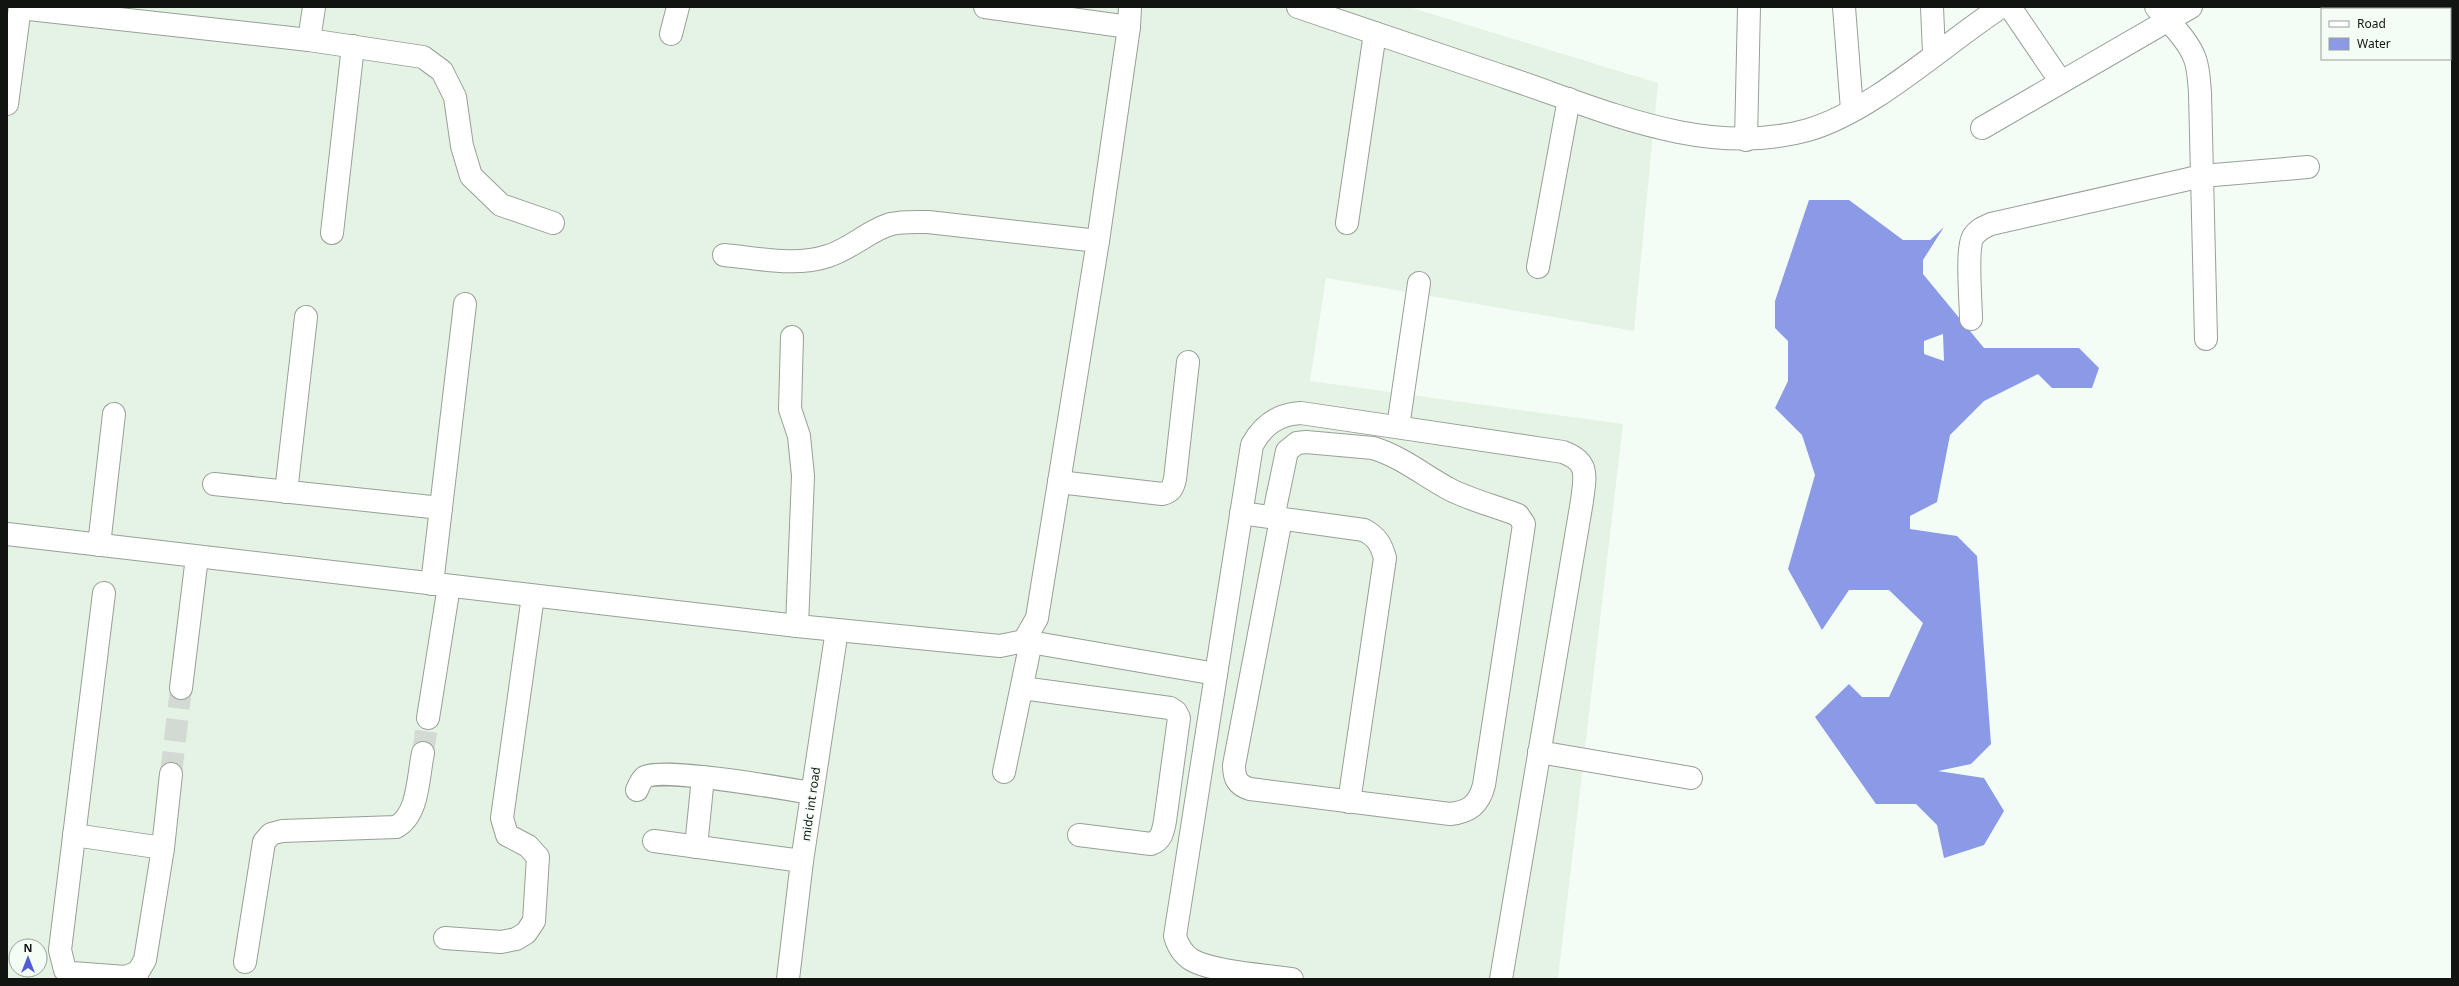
<svg xmlns="http://www.w3.org/2000/svg" width="2459" height="986" font-family="'Noto Sans',sans-serif">
<style>
.built{fill:#e5f3e5;fill-rule:evenodd}
.water{fill:#8a9ae7;fill-rule:evenodd}
.lines{fill:none;stroke-linecap:round;stroke-linejoin:round}
.minor-tunnel{stroke:#d2dad3;stroke-width:22;stroke-dasharray:22 11;stroke-linecap:butt}
.minor-casing{stroke:#989f98;stroke-width:24}
.minor{stroke:#fff;stroke-width:22}
.labels{text-anchor:middle;stroke-width:3;stroke-linejoin:round;paint-order:stroke}
.street-label{font-size:12px;fill:#111411;stroke:#f4fdf5}
</style>
<rect width="100%" height="100%" fill="#f4fdf5"/>
<!-- built -->
<path class="built" d="M7,7H1409L1658,83L1634,331L1326,278L1310,381L1623,424L1558,979H7ZM16,946H40V970H16Z"/>
<!-- water -->
<path class="water" d="M1809,200H1849L1903,240H1930L1944,227L1923,260V274L1984,348H2079L2099,368L2092,388H2052L2038,374L1984,401L1950,435L1937,502L1910,516V529L1957,536L1977,556L1991,744L1971,764L1938,771L1984,778L2004,811L1984,845L1944,858L1937,825L1916,804H1876L1815,717L1849,684L1862,697H1889L1923,623L1889,590H1849L1822,630L1788,569L1815,475L1802,435L1775,408L1788,381V341L1775,328V301ZM1943,334L1944,361L1924,354V341Z"/>
<g class="lines">
<!-- minor-tunnel -->
<g class="minor-tunnel">
<path d="M423,753L428,718"/>
<path d="M171,774L181,688"/>
</g>
<!-- minor casing -->
<g class="minor-casing">
<g id="minor">
<path d="M985,7L1129,27"/>
<path d="M1298,7C1367,31 1436,54 1505,77C1601,109 1705,159 1808,130C1873,111 1943,45 2001,7"/>
<path d="M1844,7L1852,110"/>
<path d="M1932,7L1934,53"/>
<path d="M2010,7L2061,82"/>
<path d="M2156,7C2169,22 2189,41 2195,59C2199,70 2199,82 2200,93L2206,339"/>
<path d="M20,8L309,40L423,57L442,71L455,97L462,146L471,176L501,205L553,223"/>
<path d="M671,34L678,7"/>
<path d="M309,40L314,7"/>
<path d="M7,104L20,7"/>
<path d="M1982,128L2191,7"/>
<path d="M1746,140L1749,7"/>
<path d="M1347,223L1375,33"/>
<path d="M332,233L353,46"/>
<path d="M724,255C758,258 795,267 828,256C851,249 871,229 891,224C903,221 916,222 928,222L1098,241"/>
<path d="M1538,267L1569,99"/>
<path d="M1971,319C1971,303 1966,249 1973,237C1977,230 1984,227 1991,224L2202,176L2308,167"/>
<path d="M792,337L790,409L799,436L803,476L797,626"/>
<path d="M1398,427L1419,283"/>
<path d="M1059,482L1162,494C1171,492 1173,488 1175,479L1188,362"/>
<path d="M214,484L441,508"/>
<path d="M286,492L306,317"/>
<path d="M1241,513L1364,530C1377,537 1381,544 1385,558L1349,802"/>
<path d="M1273,518L1287,451L1297,443L1306,442L1373,448C1402,457 1423,475 1449,489C1470,500 1495,506 1518,515L1524,524L1523,531L1484,785C1479,804 1470,812 1450,814L1250,789C1237,785 1234,778 1234,765L1281,519"/>
<path d="M7,534L797,626L1000,646L1024,641L1037,618L1098,241L1129,27L1130,7"/>
<path d="M99,545L114,414"/>
<path d="M432,584L465,304"/>
<path d="M104,593L60,950L65,970L72,973L126,977L138,972L145,960L163,848L171,774"/>
<path d="M1024,641L1216,674"/>
<path d="M181,688L197,557"/>
<path d="M1022,688L1170,708L1176,712L1179,718L1165,821C1163,831 1162,840 1151,844L1079,835"/>
<path d="M428,718L449,586"/>
<path d="M1539,752L1691,778"/>
<path d="M1004,772L1031,642"/>
<path d="M637,790C639,785 641,780 645,777C661,767 787,789 812,793"/>
<path d="M74,835L163,848"/>
<path d="M654,841L802,861"/>
<path d="M696,847L703,777"/>
<path d="M445,938L501,942L516,939L526,933L534,921L538,857L528,846L507,835L502,818L533,596"/>
<path d="M245,962L264,842L271,834L282,831L396,827C419,815 418,776 423,753"/>
<path d="M788,979L802,861L837,630"/>
<path d="M1292,979C1266,975 1213,972 1192,960C1182,954 1178,946 1175,936L1252,445C1263,425 1278,414 1301,413L1563,452C1590,462 1585,476 1582,501L1501,979"/>
</g>
</g>
<!-- minor -->
<use href="#minor" class="minor"/>
</g>
<g class="labels">
<!-- street labels -->
<g class="street-label">
<text transform="translate(811 804) rotate(-82)" y="4">midc int road</text>
</g>
</g>
<!-- border -->
<rect width="2459" height="986" fill="none" stroke="#111411" stroke-width="16"/>
<!-- legend -->
<rect x="2321" y="8" width="130" height="52" fill="#f4fdf5" stroke="#99a09a"/>
<rect x="2329" y="21" width="20" height="6" fill="#ffffff" stroke="#99a09a"/>
<text x="2357" y="28" font-size="12" fill="#111411">Road</text>
<rect x="2329" y="38" width="20" height="12" fill="#8a9ae7" stroke="#99a09a"/>
<text x="2357" y="48" font-size="12" fill="#111411">Water</text>
<!-- north arrow -->
<g transform="translate(28 958)"><circle r="19" fill="#f4fdf5" stroke="#99a09a"/>
<path d="M0-3L7 15L0 10L-7 15Z" fill="#515cd2"/>
<text y="-6" font-size="11" font-weight="bold" text-anchor="middle" fill="#111411">N</text>
</g>
</svg>
